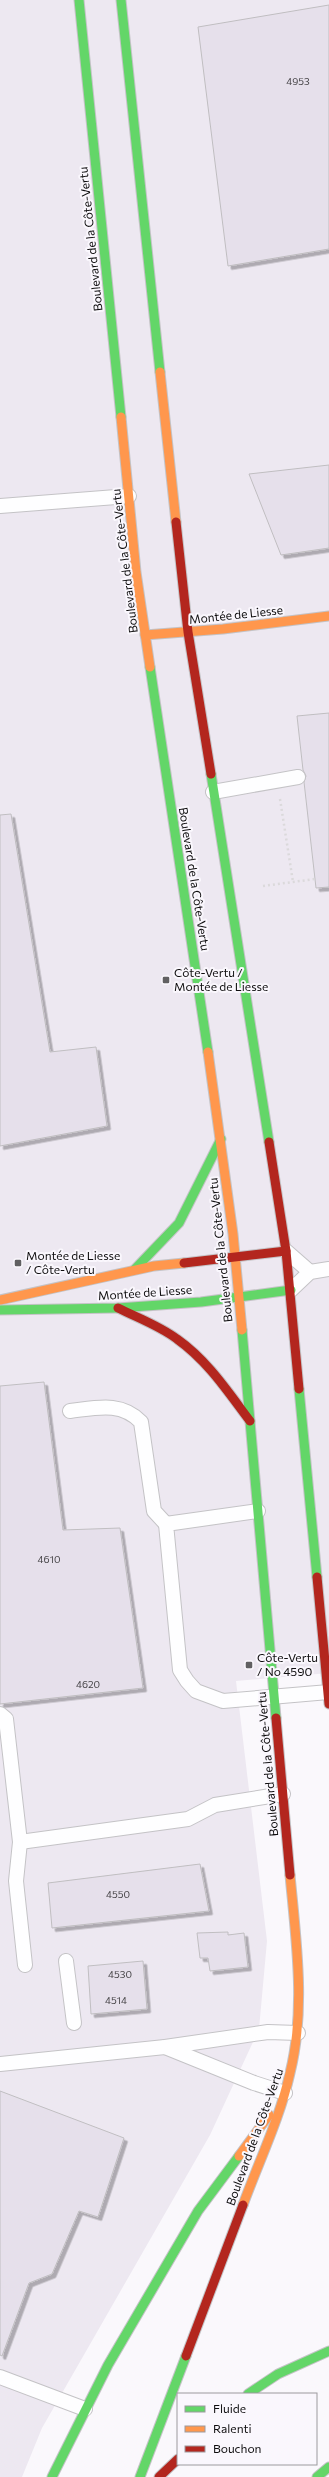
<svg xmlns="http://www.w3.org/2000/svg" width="329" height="2477" font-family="Commissioner,sans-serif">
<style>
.built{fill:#ede8f1}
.building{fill:#e6e0eb;stroke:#c0bec1;filter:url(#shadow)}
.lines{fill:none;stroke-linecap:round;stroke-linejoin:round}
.lane-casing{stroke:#c4c3c6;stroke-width:16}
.fast-casing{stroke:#c4c3c6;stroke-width:11}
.slow-casing{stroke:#c4c3c6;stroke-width:11}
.jam-casing{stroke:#c4c3c6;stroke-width:11}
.path{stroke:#dbd9db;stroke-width:2.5;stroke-dasharray:2 3;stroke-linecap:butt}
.lane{stroke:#fefeff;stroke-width:14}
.fast{stroke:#63d668;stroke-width:9}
.slow{stroke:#ff974d;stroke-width:9}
.jam{stroke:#b3261e;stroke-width:9}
.poi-dot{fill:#616062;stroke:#faf7fd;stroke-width:1.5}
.labels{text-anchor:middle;stroke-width:4;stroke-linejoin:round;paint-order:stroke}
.number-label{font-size:10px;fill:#474548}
.street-label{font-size:12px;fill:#0f0e0f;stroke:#faf7fd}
.poi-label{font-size:12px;fill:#0f0e0f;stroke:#faf7fd;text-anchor:start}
</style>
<defs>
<filter id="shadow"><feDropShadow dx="3.5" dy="3.5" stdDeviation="0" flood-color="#0004"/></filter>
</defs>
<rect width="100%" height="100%" fill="#faf8fc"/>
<!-- built -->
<path class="built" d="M0,0H329V1673L236,1681L267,1941L259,2029L210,2135L42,2428L22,2477H0Z"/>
<!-- building -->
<g class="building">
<path d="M329,5V249L228,266L198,27Z"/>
<path d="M329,465V548L281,555L249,474Z"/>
<path d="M329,713V887L316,888L304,782L306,776L303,770L297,716Z"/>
<path d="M11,814L50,1052L96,1047L107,1126L0,1146V815Z"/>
<path d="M44,1382L63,1530L120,1528L143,1688L0,1704V1386Z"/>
<path d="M200,1864L209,1911L52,1928L48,1883Z"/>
<path d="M228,1932V1935L244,1933L248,1967L210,1971L208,1958H200L197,1933Z"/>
<path d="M143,1961L147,2009L91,2014L88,1966Z"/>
<path d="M0,2091L124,2138L98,2217L79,2211L52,2274L29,2283L2,2356L0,2355Z"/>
</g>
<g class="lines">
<!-- lane casing -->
<g class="lane-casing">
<g id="lane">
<path d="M0,506L129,496"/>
<path d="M213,792L298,777"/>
<path d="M286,1251L310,1272"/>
<path d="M291,1290L310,1272L329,1269"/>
<path d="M70,1411C96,1408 121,1401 141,1422L154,1511L166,1524"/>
<path d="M258,1511L166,1524L180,1670L187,1681L196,1691L223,1701L329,1692"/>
<path d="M0,1714L6,1719L20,1842L16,1881L25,1965"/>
<path d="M20,1842L188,1819L215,1805L283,1794"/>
<path d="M66,1961L74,2023"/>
<path d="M165,2047L254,2083L285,2093"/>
<path d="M0,2064L165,2047L268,2032L298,2033"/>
<path d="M0,2377L85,2409"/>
</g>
</g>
<!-- fast casing -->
<g class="fast-casing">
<g id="fast">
<path d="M79,0L121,417"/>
<path d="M121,0L160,372"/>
<path d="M150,667L208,1052"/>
<path d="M211,774L269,1142"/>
<path d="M135,1269L179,1223L221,1139"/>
<path d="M0,1310L118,1308L201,1302L291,1290"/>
<path d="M242,1330L276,1718"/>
<path d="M299,1389L317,1577"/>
<path d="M248,2394L278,2374L329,2351"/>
<path d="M52,2477L108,2365L198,2211L239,2156"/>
<path d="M140,2477L186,2356"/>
<path d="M317,2477L329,2467"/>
</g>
</g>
<!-- slow casing -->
<g class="slow-casing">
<g id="slow">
<path d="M160,372L176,522"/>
<path d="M121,417L136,572L150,667"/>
<path d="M145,635L223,629L329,616"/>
<path d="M208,1052L233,1234L242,1330"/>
<path d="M0,1300L154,1266L184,1263"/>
<path d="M239,2156L269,2115"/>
<path d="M243,2205C259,2161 280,2118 290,2073C306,2009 296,1940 290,1875"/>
</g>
</g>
<!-- jam casing -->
<g class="jam-casing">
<g id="jam">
<path d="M176,522L188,632L211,774"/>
<path d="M269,1142L286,1251L299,1389"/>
<path d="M184,1263L286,1251"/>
<path d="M118,1308C138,1318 160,1326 177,1339C208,1361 228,1392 250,1421"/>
<path d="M317,1577L329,1704"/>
<path d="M276,1718L290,1875"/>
<path d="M186,2356L243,2205"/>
<path d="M159,2477L178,2459"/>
</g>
</g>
<!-- path -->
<g class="path">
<path d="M280,799L293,882"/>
<path d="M263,886L315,879"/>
</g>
<!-- lane -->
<use href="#lane" class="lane"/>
<!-- fast -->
<use href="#fast" class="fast"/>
<!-- slow -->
<use href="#slow" class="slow"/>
<!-- jam -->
<use href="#jam" class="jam"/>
</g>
<!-- markers -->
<g class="poi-dot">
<rect x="162" y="976" width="8" height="8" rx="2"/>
<rect x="14" y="1259" width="8" height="8" rx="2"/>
<rect x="245" y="1661" width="8" height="8" rx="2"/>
</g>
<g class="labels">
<!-- number labels -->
<g class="number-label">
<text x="298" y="85">4953</text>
<text x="49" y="1563">4610</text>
<text x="88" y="1688">4620</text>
<text x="118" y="1898">4550</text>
<text x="120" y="1978">4530</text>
<text x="116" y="2004">4514</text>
</g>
<!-- street labels -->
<g class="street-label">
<text transform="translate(91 239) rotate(-96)" y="4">Boulevard de la Côte-Vertu</text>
<text transform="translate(125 561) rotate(-97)" y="4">Boulevard de la Côte-Vertu</text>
<text transform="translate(236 615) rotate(-6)" y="4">Montée de Liesse</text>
<text transform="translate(194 879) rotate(81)" y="4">Boulevard de la Côte-Vertu</text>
<text transform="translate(221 1250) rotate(-96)" y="4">Boulevard de la Côte-Vertu</text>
<text transform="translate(145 1293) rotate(-4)" y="4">Montée de Liesse</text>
<text transform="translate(268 1764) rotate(-95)" y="4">Boulevard de la Côte-Vertu</text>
<text transform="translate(255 2137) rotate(-70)" y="4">Boulevard de la Côte-Vertu</text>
</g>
<!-- poi labels -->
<g class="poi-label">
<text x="174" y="977">Côte-Vertu /<tspan x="174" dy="14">Montée de Liesse</tspan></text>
<text x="26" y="1260">Montée de Liesse<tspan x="26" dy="14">/ Côte-Vertu</tspan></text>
<text x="257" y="1662">Côte-Vertu<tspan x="257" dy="14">/ No 4590</tspan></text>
</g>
</g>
<!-- legend -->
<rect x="177" y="2393" width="140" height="72" fill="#faf7fd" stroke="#9c9a9e"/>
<rect x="185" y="2406" width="20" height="6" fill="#63d668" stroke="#9c9a9e"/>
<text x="213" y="2413" font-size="12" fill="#0f0e0f">Fluide</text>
<rect x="185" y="2426" width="20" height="6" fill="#ff974d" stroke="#9c9a9e"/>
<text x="213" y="2433" font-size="12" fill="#0f0e0f">Ralenti</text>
<rect x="185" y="2446" width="20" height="6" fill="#b3261e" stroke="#9c9a9e"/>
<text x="213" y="2453" font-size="12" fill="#0f0e0f">Bouchon</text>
</svg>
